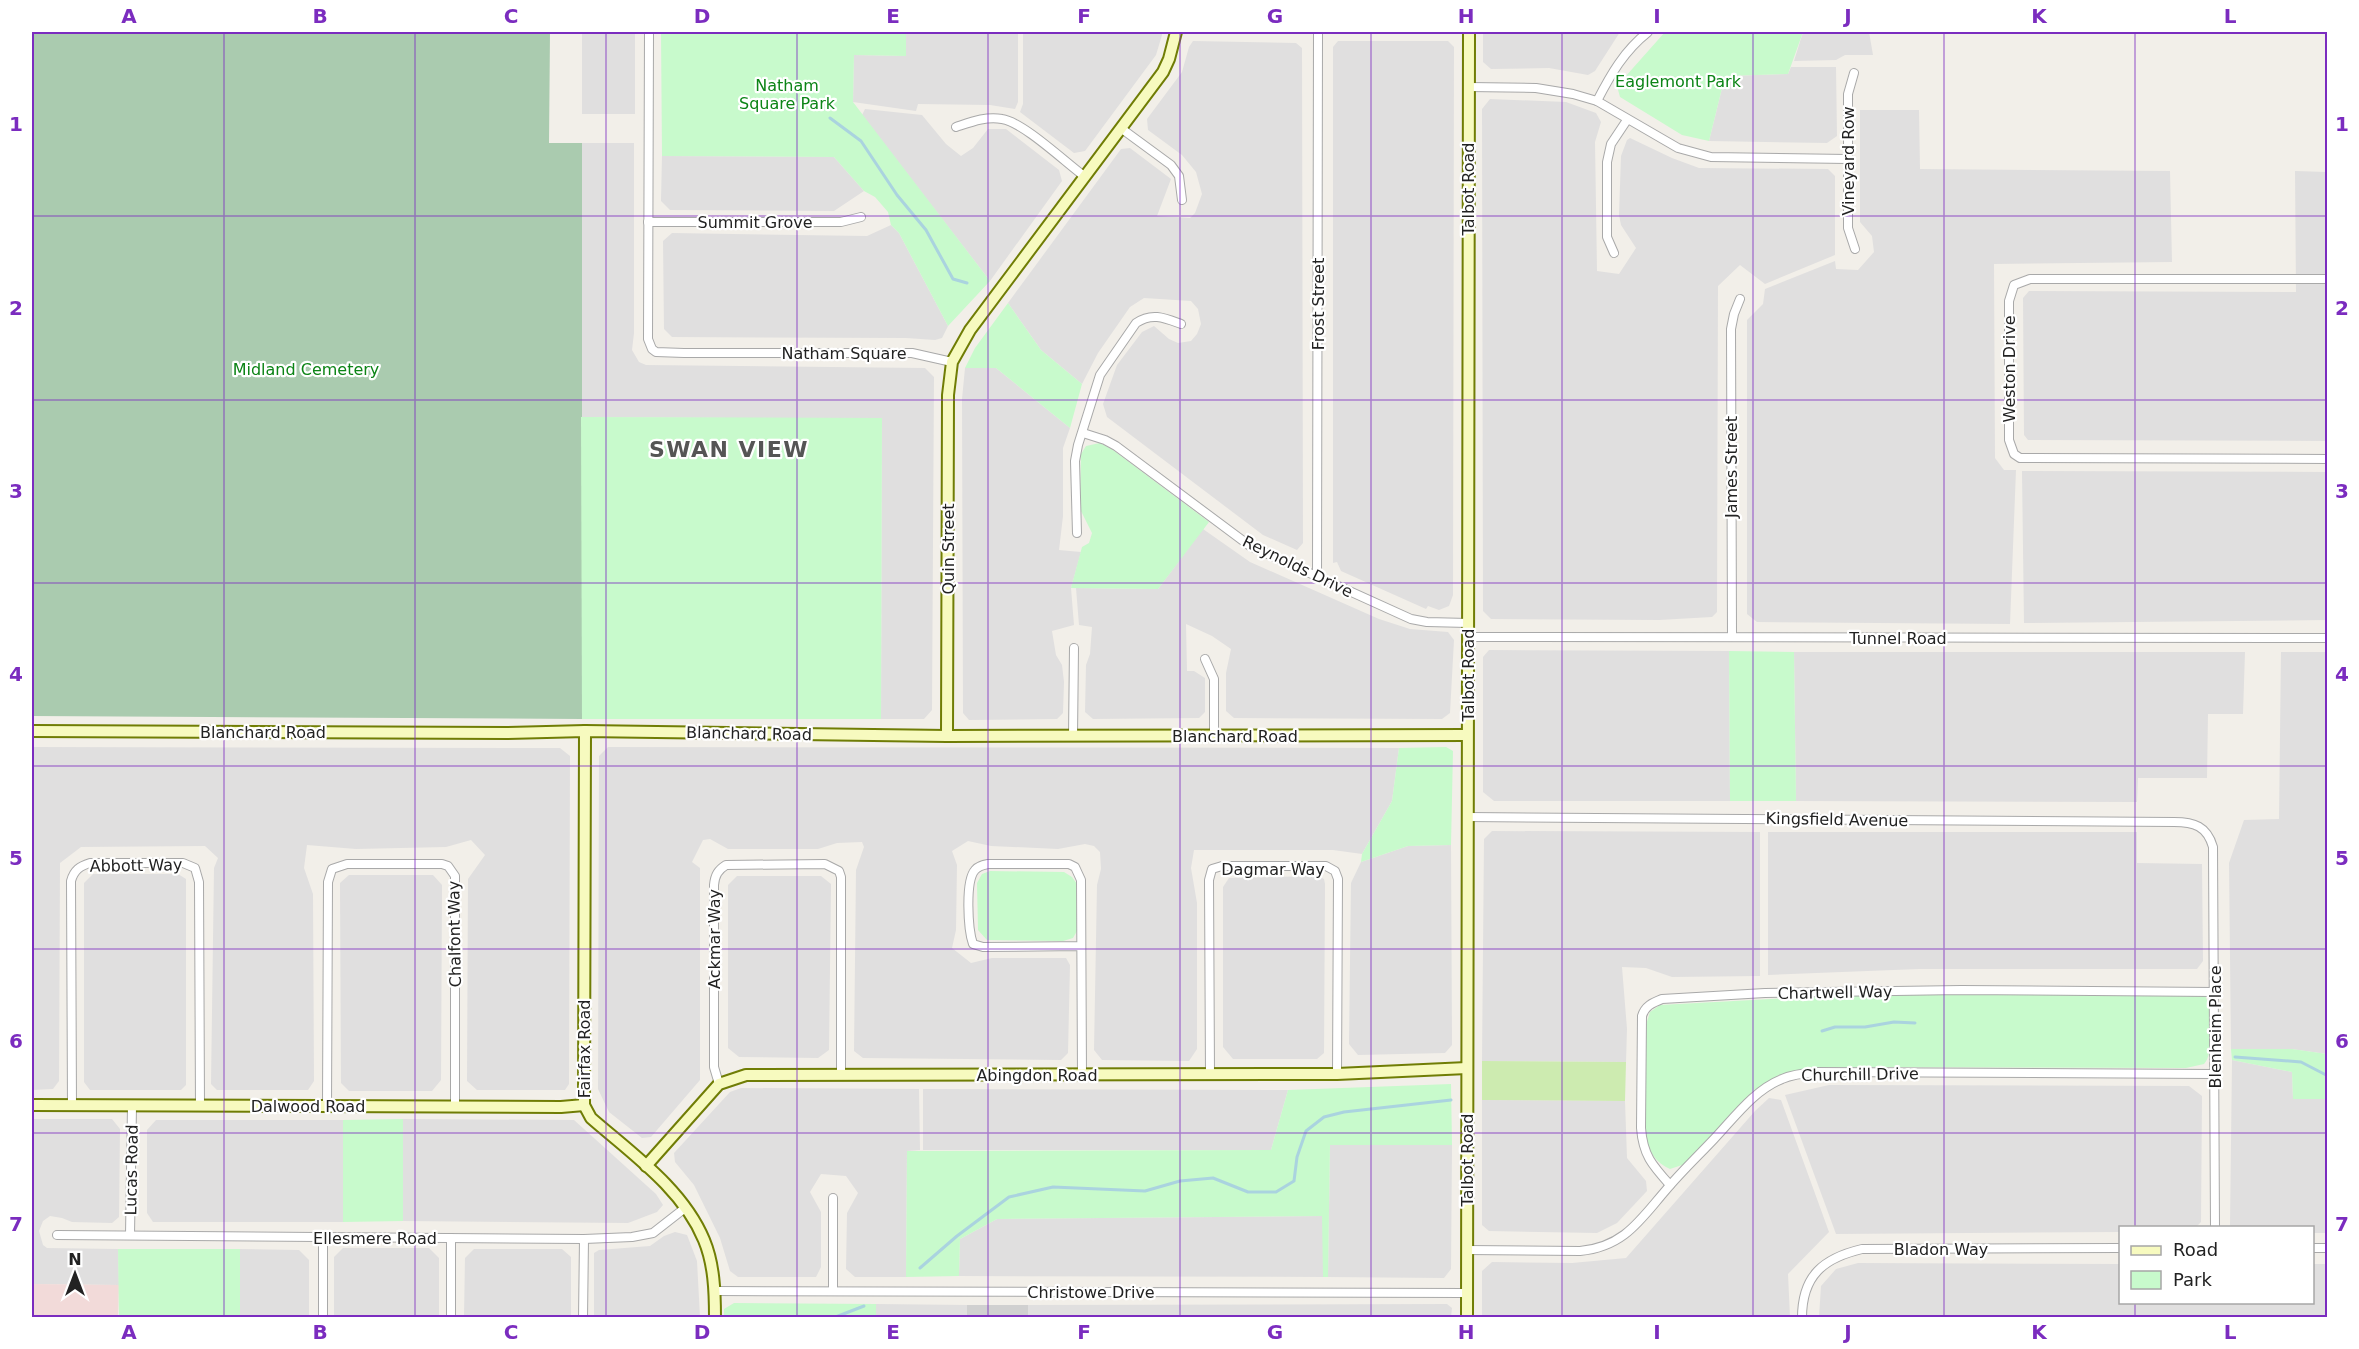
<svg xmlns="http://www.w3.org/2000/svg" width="2359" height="1349" font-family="'DejaVu Sans',sans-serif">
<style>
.residential{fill:#e0dfdf}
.commercial{fill:#f2dad9}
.religious{fill:#d0d0d0}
.grass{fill:#cdebb0}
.cemetery{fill:#aacbaf}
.park{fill:#c8facc}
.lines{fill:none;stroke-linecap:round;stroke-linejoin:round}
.stream{stroke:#aad3df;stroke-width:3}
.street-casing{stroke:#a9a9a9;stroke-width:10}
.secondary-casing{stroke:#707d05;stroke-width:14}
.street{stroke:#fff;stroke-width:8}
.secondary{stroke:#f7fabf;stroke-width:10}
.grid{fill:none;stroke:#7b2cbf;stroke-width:1.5;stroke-opacity:0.55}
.labels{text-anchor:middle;stroke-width:4.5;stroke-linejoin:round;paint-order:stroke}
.park-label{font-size:16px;fill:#0c8416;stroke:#fff}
.street-label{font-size:16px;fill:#222;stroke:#fff}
.district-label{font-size:22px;font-weight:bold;letter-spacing:1.5px;fill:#555;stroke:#fff}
.neatline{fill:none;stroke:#7b2cbf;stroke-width:2}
.grid-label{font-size:20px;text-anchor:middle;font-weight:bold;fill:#7b2cbf}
</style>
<rect width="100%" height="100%" fill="#f2efe9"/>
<!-- residential -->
<g class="residential">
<rect x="582" y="32" width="53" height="82"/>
<path d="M906,32H1018V102L1015,109L990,105L918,104L916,111L853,102L854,55L906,56Z"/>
<path d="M1023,32H1162V35L1156,55L1085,151L1074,153L1020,112L1023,104Z"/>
<path d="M1483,32H1620L1595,71L1588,75L1549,68L1491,69L1483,62Z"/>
<path d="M1803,32H1869L1873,55H1845L1836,60L1794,61Z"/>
<path d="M1193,41L1296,43L1302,48L1303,543L1297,550L1263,535L1107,417L1103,404L1117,365L1142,332L1154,326L1169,339L1178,343L1191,341L1197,334L1201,324L1198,309L1191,301L1144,298L1130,307L1098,353L1082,384L1041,350L1008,303L1121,149L1130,148L1171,179L1157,216L1190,218L1195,213L1202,194L1196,172L1182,155L1148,130L1147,119L1182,72L1189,47Z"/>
<path d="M1338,41H1448L1454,47L1453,595L1449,606L1439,610L1428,606L1426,609L1341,571L1337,562L1333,563V47Z"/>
<path d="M1791,67H1836L1837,136L1827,143L1709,141L1725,76L1788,74Z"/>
<path d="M1490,99L1566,102L1596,113L1601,122L1595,142L1597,271L1619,274L1636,248L1621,225L1619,215L1621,156L1627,140L1630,138L1672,158L1699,168L1828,169L1835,176V255L1765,284L1740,265L1718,286L1717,612L1712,617L1659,620L1491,619L1483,611L1482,109Z"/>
<path d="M865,109L922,115L946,144L961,156L973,148L988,129H1006L1059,170L1062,181L990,281L862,115Z"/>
<path d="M1860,110H1919L1920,169L2170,171L2172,262L1994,264L1995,458L2004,470H2016L2010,624L1757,622L1747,614V320L1763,304L1765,289L1835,261L1836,269L1858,270L1874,252L1872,236L1860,222Z"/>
<path d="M582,143H634V333L632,350L639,362L646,365L925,368L934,377L932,710L924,719H881L882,419L581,417Z"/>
<path d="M662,156L834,157L864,191L834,211L670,210L661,201Z"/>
<path d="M2295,171L2327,172V441L2028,440L2024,435L2023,298L2029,291L2296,292Z"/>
<path d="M891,225L899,233L948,326L942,338L935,340L906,338L672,337L664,329L663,241L672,233L867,236Z"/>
<path d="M965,368H996L1070,428L1063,448V516L1059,550L1081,552L1071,588L1074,625L1052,631L1056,655L1062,665L1064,682L1063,713L1057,719L969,720L963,713L962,399Z"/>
<path d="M2022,471L2327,472V620L2024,623Z"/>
<path d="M1203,529L1250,562L1379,619L1410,629L1448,632L1454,640L1450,713L1442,719L1234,718L1226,711V673L1231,649L1212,636L1186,624L1187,671H1194L1205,678V712L1199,718L1093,719L1085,712L1086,665L1090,654L1092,627L1079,625L1076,588L1158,589Z"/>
<path d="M1489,650L1729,651L1730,801H1494L1483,792V657Z"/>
<path d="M1794,652H2245L2243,714H2208L2207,778H2138L2137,802L1796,801Z"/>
<path d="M2281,652H2327V1054L2292,1049H2231L2229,863L2244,820L2279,819Z"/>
<path d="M32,747L560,748L570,756L569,1084L565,1090H477L467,1081L468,879L485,855L471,840L446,847L356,849L307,845L304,868L313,894L314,1081L308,1090H217L211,1084L214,868L218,858L205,846L81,847L60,863L59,1081L53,1089L32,1090Z"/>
<path d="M608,747L1399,748L1392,801L1362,854L1333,850H1194L1191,868L1197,903V1049L1189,1061L1102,1060L1094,1050L1097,885L1101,869L1100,852L1094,846L1085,844L1058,849L991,846L968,841L952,851L957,865L956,930L952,948L971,963L992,958H1066L1070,965L1068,1053L1061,1060L863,1058L854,1051L856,870L864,847L862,842L837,843L818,849H728L710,839L703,840L692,862L700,868V1080L651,1137L642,1138L609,1112L598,1089L599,756Z"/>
<path d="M1492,831L1760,832V976L1672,977L1646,968L1622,967L1627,1029L1626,1062L1482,1061L1484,839Z"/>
<path d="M1768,832H2137V863L2202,864L2203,961L2197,969H1919L1768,975Z"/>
<path d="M1451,845L1452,1045L1445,1053L1358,1055L1349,1044L1351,883L1361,862L1408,846Z"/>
<path d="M93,874H178L186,879V1085L181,1090H90L84,1082V883Z"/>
<path d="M349,875H433L442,885L441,1080L432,1091H349L341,1083L340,883Z"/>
<path d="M737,876H821L831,884L829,1050L818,1058L739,1057L728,1048V885Z"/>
<path d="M1318,876L1324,879L1325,884L1324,1053L1317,1059H1233L1223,1047V887L1229,878Z"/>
<path d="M2232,1060L2292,1072L2293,1099H2327V1233H2313L2312,1228H2232L2230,1225Z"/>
<path d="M1829,1085L2189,1086L2202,1096L2201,1222L2196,1227L2120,1228V1232L1836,1234L1785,1095Z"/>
<path d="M741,1088L919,1089L920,1150L907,1151L906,1277H855L846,1269L847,1213L858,1193L846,1176L821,1174L810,1192L821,1212V1267L816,1277H738L730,1271L720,1238L694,1185L675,1162L674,1153L730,1092Z"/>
<path d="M923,1089L1288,1090L1271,1150H923Z"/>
<path d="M1769,1098L1781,1100L1829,1232L1788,1274L1790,1317H1482V1271L1492,1262L1572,1263L1626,1258L1755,1111Z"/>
<path d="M1482,1100L1625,1101L1627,1158L1646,1181L1647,1191L1617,1223L1597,1233L1489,1231L1482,1225Z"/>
<path d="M32,1119H112L120,1129L119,1217L112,1223L72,1222L62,1218L50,1216L43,1221L39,1231L43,1245L47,1248L118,1249L119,1285L32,1284Z"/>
<path d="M403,1119L574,1120L656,1194L663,1205L657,1212L628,1223L403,1221Z"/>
<path d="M156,1120H343V1222H153L147,1213V1130Z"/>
<path d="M1330,1145H1452L1451,1269L1444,1278L1328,1277Z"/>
<path d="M1323,1216V1277L959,1276L960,1239L997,1219Z"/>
<path d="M675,1232L687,1235L697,1261L700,1317H594V1253L599,1250L650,1246L664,1236Z"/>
<path d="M343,1248H429L439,1258V1317H334V1257Z"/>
<path d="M240,1249L299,1250L309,1260V1317H240Z"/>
<path d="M474,1249H562L571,1257V1317H464L465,1258Z"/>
<path d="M1858,1263L2120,1264V1302H2312L2313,1264H2327V1317H1819L1821,1286L1836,1269Z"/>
<path d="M876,1304L967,1305V1317L876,1318Z"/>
<path d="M1447,1304L1452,1308L1451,1317L1028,1318V1305Z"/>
</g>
<!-- commercial -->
<path class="commercial" d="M32,1284L119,1285L118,1317H32Z"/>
<!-- religious -->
<rect class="religious" x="967" y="1305" width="61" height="12"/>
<!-- grass -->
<path class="grass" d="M1482,1061L1626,1062L1625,1101L1482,1100Z"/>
<!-- cemetery -->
<path class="cemetery" d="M32,32H550L549,143H582V719L32,716Z"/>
<!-- park -->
<g class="park">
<path d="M661,32H906V56L854,55L853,102L990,281L948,326L899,233L891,225L888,212L875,197L864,191L834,157L662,156Z"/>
<path d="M1665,32H1803L1788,74L1725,76L1709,141L1682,135L1620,97L1617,86Z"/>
<path d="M1008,303L1041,350L1082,384L1070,428L996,368H965L975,348Z"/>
<path d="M581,417L882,418L881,719H582Z"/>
<path d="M1100,443L1113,450L1209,522L1158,589L1071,588L1082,547L1089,543L1092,533L1080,509L1081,454L1086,446Z"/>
<path d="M1729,651L1794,652L1796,801H1730Z"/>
<path d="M1399,748L1446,747L1453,751L1451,845L1408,846L1361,862L1362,854L1392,801Z"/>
<path d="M990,871L1064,872L1072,877L1077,884V931L1073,938L1063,941L987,940L978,930L977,883L982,874Z"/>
<path d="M1950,989L2205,996C2213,1007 2214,1055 2204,1064L2186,1068L1813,1067L1779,1075L1753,1091L1685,1164L1670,1169C1656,1163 1648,1151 1646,1136V1025L1650,1012L1660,1005Z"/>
<path d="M2231,1049H2292L2327,1054V1099H2293L2292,1072L2232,1060Z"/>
<path d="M1451,1084L1452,1145H1330L1328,1277H1323L1322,1216L997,1219L960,1239L959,1276L906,1277L907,1151L1271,1150L1288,1090Z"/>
<path d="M403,1119V1221L343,1222V1120Z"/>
<path d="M118,1249H240V1317H119Z"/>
<path d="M734,1303L876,1304V1317H724V1309Z"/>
</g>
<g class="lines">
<!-- stream -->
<g class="stream">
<path d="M830,118L861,141L897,195L926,230L953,279L967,283"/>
<path d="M1822,1031L1835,1027H1865L1894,1022L1915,1023"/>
<path d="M2235,1057L2301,1062L2328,1076"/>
<path d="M920,1268L957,1236L1009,1197L1053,1187L1145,1191L1180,1181L1213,1178L1248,1192H1276L1294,1181L1297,1157L1306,1131L1324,1117L1344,1112L1451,1100"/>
<path d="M833,1318L864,1306"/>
</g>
<!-- street casing -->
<g class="street-casing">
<g id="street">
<path d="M649,32L648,339L652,349L656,352L684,353H912L952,362"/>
<path d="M1854,73L1848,94V228L1855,249"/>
<path d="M1469,87L1536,88L1573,94L1597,101L1678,148L1711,157L1848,159"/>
<path d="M1597,101C1611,74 1624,51 1648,32"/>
<path d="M956,127C971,122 986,116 1002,119C1023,122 1065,162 1084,176"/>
<path d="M1122,129L1171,165L1179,176L1182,200"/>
<path d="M648,222H841L861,217"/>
<path d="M1614,253L1607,237V162L1611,144L1627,120"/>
<path d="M2328,279H2030L2014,285L2009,301V440L2014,454L2020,458L2328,459"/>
<path d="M1083,433L1105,440L1116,446L1250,546L1411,619L1427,622L1468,623"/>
<path d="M1077,533L1075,461L1078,445L1100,375L1136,323C1152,312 1165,318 1181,324"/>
<path d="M1317,577L1318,32"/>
<path d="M1468,637L2328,638"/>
<path d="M1732,637L1731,329L1734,314L1740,299"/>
<path d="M1205,659L1214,679V736"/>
<path d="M1073,736L1074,648"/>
<path d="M1468,817L2174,822C2194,822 2207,826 2213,847L2215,1228"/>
<path d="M1081,946L983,947L973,944C968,930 965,881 975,870C978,866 983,865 988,864H1069L1075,867L1081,880L1082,1075"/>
<path d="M1210,1075L1209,880L1212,869L1222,866H1326L1335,871L1338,879L1337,1074"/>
<path d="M719,1084L714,1067V885C715,875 718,870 726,865L825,864L839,871L841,877V1074"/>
<path d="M72,1106L71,881C74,870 80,866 90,863H183L195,868L199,882L200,1106"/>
<path d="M327,1106L328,882L332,869L347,864H442L448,866L455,876V1106"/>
<path d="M1670,1185C1652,1165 1643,1155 1641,1128L1642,1016C1645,1006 1652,1003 1662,999L1765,993L1961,990L2214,992"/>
<path d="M57,1235L584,1239L632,1237L653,1233L685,1208"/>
<path d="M130,1235L132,1106"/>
<path d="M2312,1248H2328"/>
<path d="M1467,1250L1580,1251C1624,1247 1640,1220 1666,1190C1681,1172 1698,1156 1714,1139C1734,1118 1754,1090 1782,1079C1793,1074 1806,1073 1818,1072L2215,1074"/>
<path d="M833,1290V1198"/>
<path d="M715,1291L1466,1293"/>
<path d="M323,1318V1238"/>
<path d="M451,1318V1238"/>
<path d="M583,1318L584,1239"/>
<path d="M1802,1318C1802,1275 1824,1258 1862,1249L2120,1248"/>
</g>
</g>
<!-- secondary casing -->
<g class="secondary-casing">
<g id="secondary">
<path d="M32,731L507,733L585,731L947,736L1467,735"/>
<path d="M585,731L584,1105L591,1118C631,1153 683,1189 704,1240C714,1264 715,1291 715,1318"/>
<path d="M947,736L948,395L952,362L970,330L1163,72L1169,59L1176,32"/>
<path d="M32,1105L561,1107L584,1105"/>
<path d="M646,1166L719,1084L746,1075L1337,1074L1467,1068"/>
<path d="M1467,1318L1469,32"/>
</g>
</g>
<!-- street -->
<use href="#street" class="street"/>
<!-- secondary -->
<use href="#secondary" class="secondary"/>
</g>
<!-- grid -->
<path class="grid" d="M224,32V1318M415,32V1318M606,32V1318M797,32V1318M988,32V1318M1180,32V1318M1371,32V1318M1562,32V1318M1753,32V1318M1944,32V1318M2135,32V1228M32,216H2328M32,400H2328M32,583H2328M32,766H2328M32,949H2328M32,1133H2328M2135,1302V1318"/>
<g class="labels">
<!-- park labels -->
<g class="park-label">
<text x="1678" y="87">Eaglemont Park</text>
<text x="787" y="91">Natham<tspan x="787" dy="18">Square Park</tspan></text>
<text x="306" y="375">Midland Cemetery</text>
</g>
<!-- street labels -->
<g class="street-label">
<text transform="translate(1848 161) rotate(-90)" y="6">Vineyard Row</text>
<text transform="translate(1468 189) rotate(-90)" y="6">Talbot Road</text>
<text x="755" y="228">Summit Grove</text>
<text transform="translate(1318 304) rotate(-90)" y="6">Frost Street</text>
<text x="844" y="359">Natham Square</text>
<text transform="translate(2009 369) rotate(-90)" y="6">Weston Drive</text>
<text transform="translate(1731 467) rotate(-90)" y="6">James Street</text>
<text transform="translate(948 549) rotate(-90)" y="6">Quin Street</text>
<text transform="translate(1298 566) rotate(26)" y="6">Reynolds Drive</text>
<text x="1898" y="644">Tunnel Road</text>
<text transform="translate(1468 675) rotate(-90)" y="6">Talbot Road</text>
<text x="263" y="738">Blanchard Road</text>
<text transform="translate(749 733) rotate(1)" y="6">Blanchard Road</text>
<text x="1235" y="742">Blanchard Road</text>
<text transform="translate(1837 819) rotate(1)" y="6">Kingsfield Avenue</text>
<text transform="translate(136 865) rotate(-1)" y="6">Abbott Way</text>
<text x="1273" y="875">Dagmar Way</text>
<text transform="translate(454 934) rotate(-91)" y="6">Chalfont Way</text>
<text transform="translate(714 939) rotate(-90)" y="6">Ackmar Way</text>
<text transform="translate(1835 992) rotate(-1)" y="6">Chartwell Way</text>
<text transform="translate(2215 1027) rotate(-90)" y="6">Blenheim Place</text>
<text transform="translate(584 1049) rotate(-90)" y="6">Fairfax Road</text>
<text transform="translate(1860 1074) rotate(-1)" y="6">Churchill Drive</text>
<text x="1037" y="1081">Abingdon Road</text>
<text x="308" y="1112">Dalwood Road</text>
<text transform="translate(1467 1160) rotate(-90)" y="6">Talbot Road</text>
<text transform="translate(131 1170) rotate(-89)" y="6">Lucas Road</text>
<text x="375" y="1244">Ellesmere Road</text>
<text x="1941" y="1255">Bladon Way</text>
<text x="1091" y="1298">Christowe Drive</text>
</g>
<!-- district labels -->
<g class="district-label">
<text x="729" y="457">SWAN VIEW</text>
</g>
</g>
<!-- border -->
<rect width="2359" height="1349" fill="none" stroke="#ffffff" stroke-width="66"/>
<!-- legend -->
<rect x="2119" y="1226" width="195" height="78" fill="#ffffff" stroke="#a7a7a7" stroke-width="1.5"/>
<rect x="2131" y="1246" width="30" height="9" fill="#f7fabf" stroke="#a7a7a7" stroke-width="1.5"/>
<text x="2173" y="1256" font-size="18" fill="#222222">Road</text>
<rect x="2131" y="1271" width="30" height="18" fill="#c8facc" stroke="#a7a7a7" stroke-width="1.5"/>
<text x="2173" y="1286" font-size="18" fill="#222222">Park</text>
<!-- north arrow -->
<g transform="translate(75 1274)" stroke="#ffffff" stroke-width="4.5" paint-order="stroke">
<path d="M0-4.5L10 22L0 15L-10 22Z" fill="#222222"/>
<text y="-9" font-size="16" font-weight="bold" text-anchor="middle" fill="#222222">N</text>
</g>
<rect x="33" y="33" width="2293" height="1283" class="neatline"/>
<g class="grid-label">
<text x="129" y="23">A</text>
<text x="320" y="23">B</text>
<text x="511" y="23">C</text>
<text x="702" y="23">D</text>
<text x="893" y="23">E</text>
<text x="1084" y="23">F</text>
<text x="1275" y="23">G</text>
<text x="1466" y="23">H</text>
<text x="1657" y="23">I</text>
<text x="1848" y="23">J</text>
<text x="2039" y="23">K</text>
<text x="2230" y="23">L</text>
<text x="16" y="131">1</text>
<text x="2342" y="131">1</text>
<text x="16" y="315">2</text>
<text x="2342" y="315">2</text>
<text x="16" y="498">3</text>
<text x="2342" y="498">3</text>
<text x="16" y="681">4</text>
<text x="2342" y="681">4</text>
<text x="16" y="865">5</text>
<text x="2342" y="865">5</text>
<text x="16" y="1048">6</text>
<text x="2342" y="1048">6</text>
<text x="16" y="1231">7</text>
<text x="2342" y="1231">7</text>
<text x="129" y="1339">A</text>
<text x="320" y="1339">B</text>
<text x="511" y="1339">C</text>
<text x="702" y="1339">D</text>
<text x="893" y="1339">E</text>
<text x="1084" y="1339">F</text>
<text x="1275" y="1339">G</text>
<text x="1466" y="1339">H</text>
<text x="1657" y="1339">I</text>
<text x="1848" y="1339">J</text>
<text x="2039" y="1339">K</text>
<text x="2230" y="1339">L</text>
</g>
</svg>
